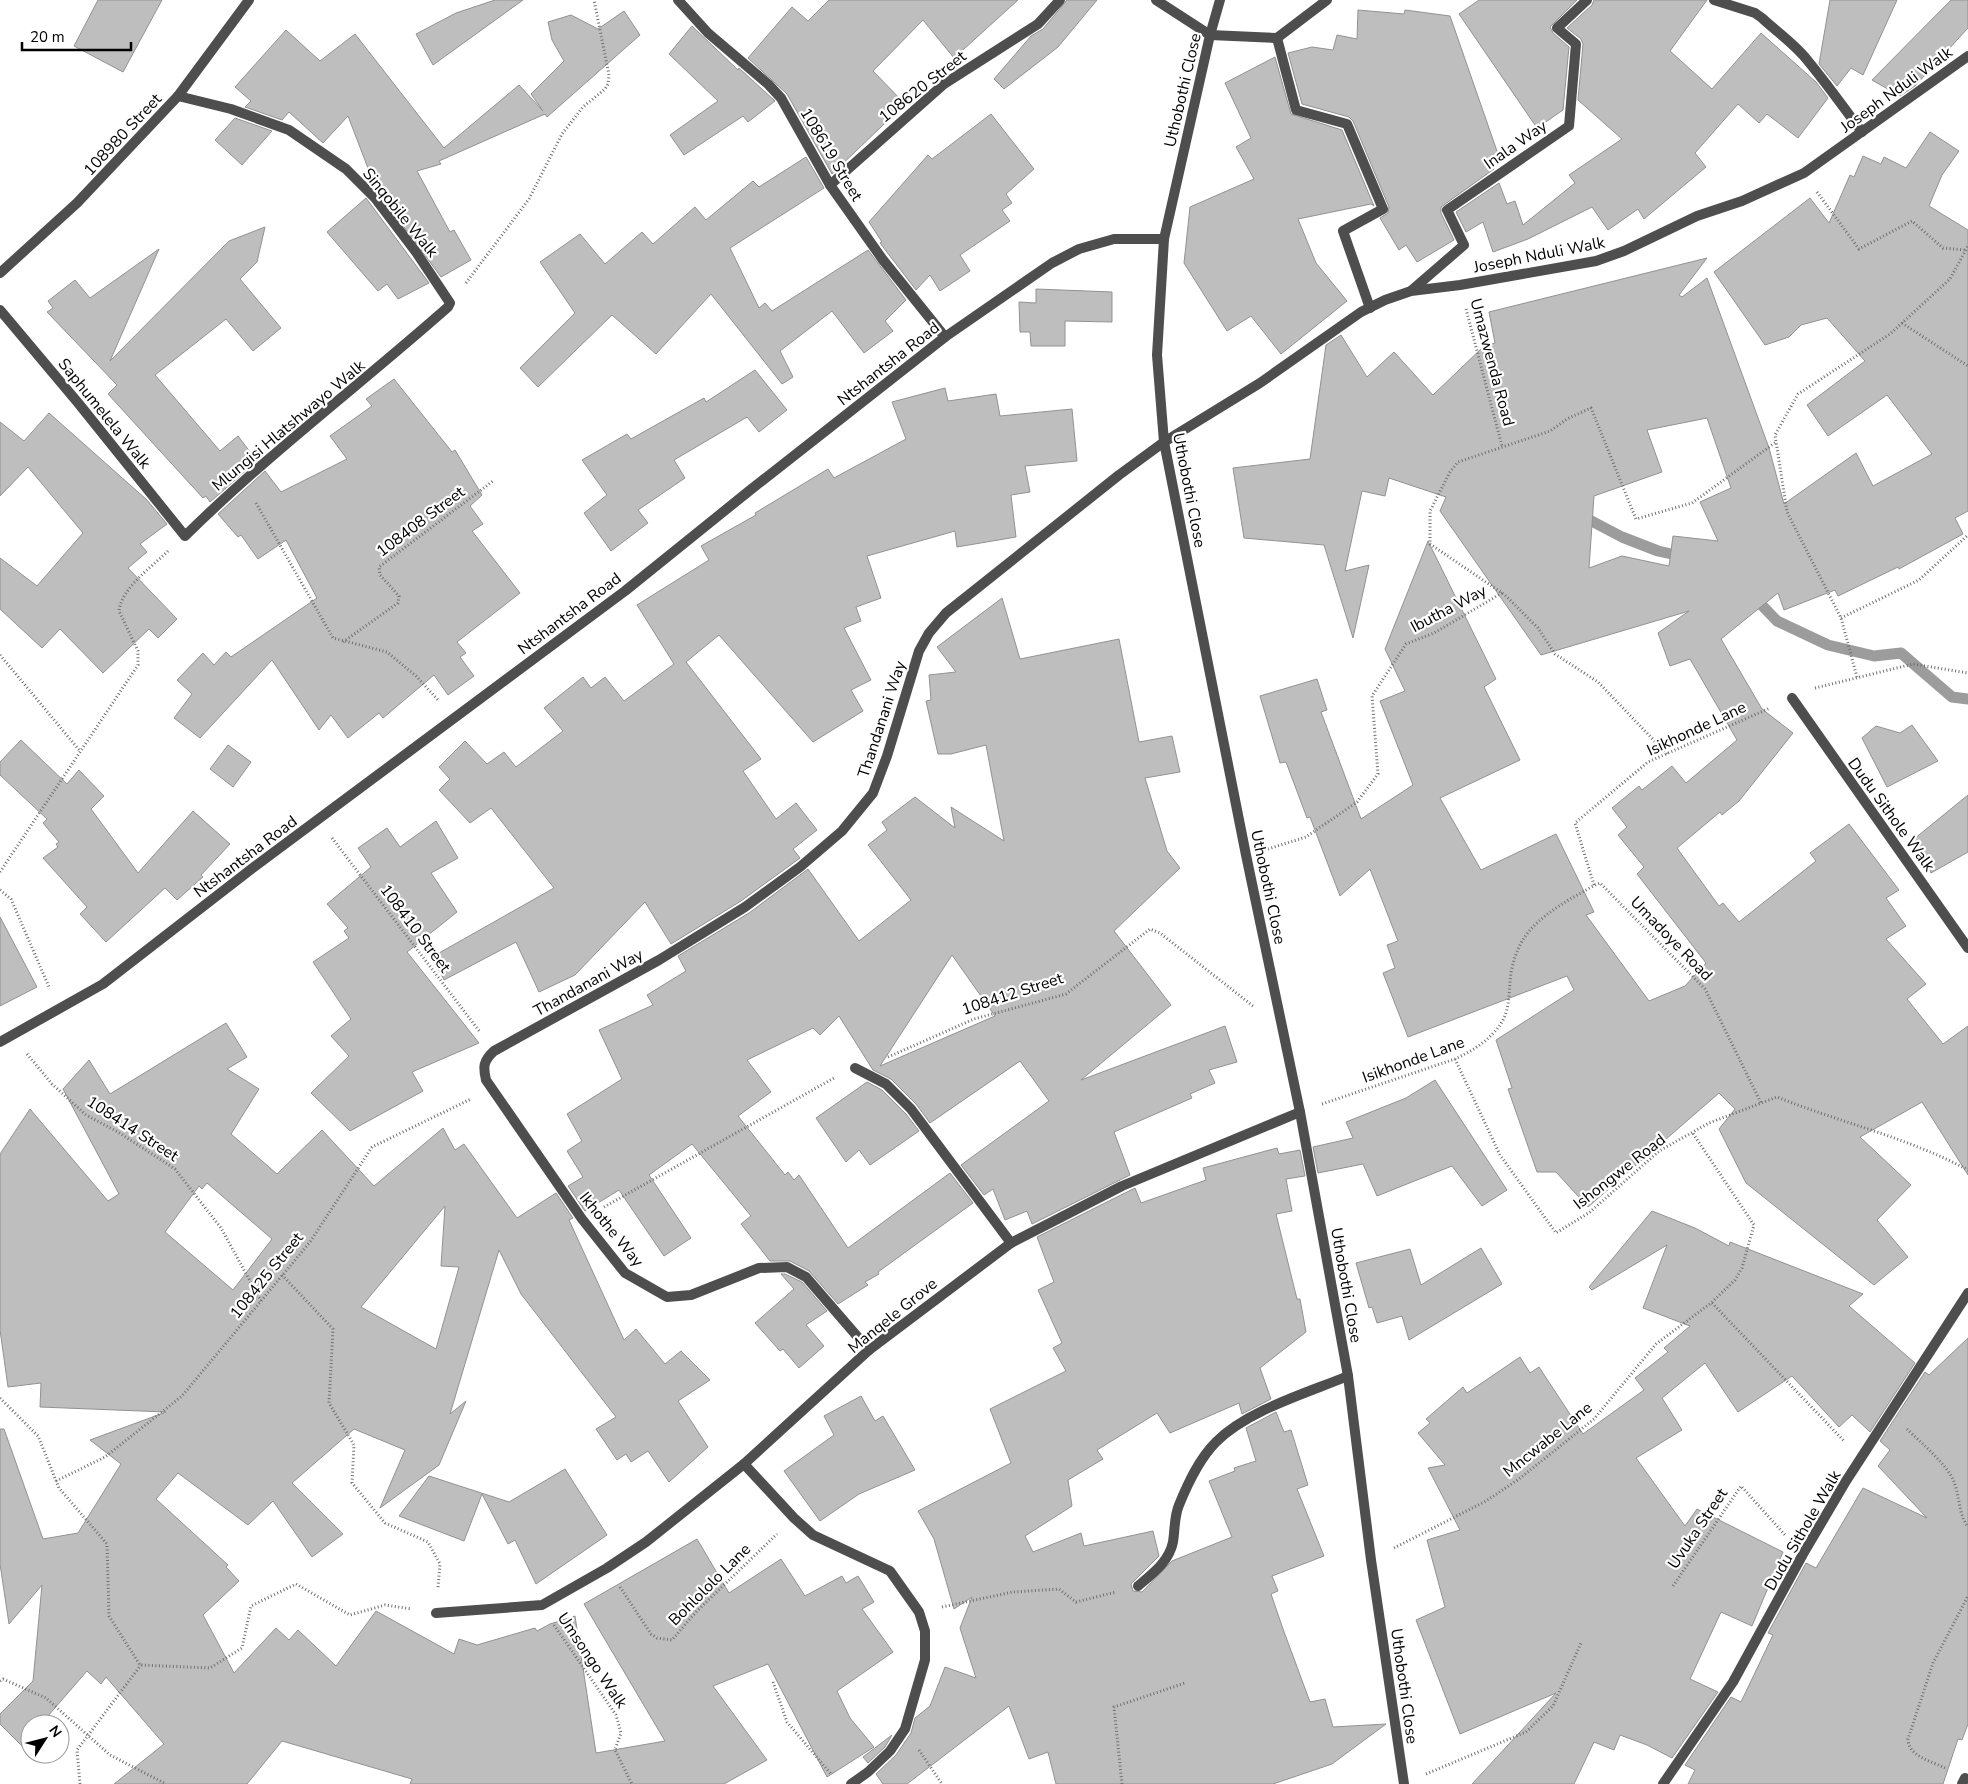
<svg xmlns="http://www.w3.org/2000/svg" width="1968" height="1784" font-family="'Nunito Sans',sans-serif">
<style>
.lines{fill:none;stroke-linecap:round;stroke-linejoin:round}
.stream{stroke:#9c9c9c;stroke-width:11}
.building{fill:#bebebe;stroke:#929292;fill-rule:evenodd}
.path{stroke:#707070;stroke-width:3;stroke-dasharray:1 2.5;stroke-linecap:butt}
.minor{stroke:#4e4e4e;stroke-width:10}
.labels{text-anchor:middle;stroke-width:4.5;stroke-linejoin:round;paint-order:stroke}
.street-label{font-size:16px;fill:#000;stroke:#fff}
</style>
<rect width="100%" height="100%" fill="#fff"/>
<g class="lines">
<!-- stream -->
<g class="stream">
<path d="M1580,515L1622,537L1658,551L1685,557"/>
<path d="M1752,595L1777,621L1828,645L1874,656L1901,653L1952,697L1968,699"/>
</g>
</g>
<!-- building -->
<g class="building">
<path d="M98,0H162L123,72L74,46Z"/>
<path d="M495,0H523L433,65L416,34L456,13Z"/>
<path d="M829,0H1018L954,58L923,20L873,71L905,104L832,174L787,94L748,58L792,7L808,21Z"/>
<path d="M1067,0H1097L1058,47L1004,89L994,79L1031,36L1043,29Z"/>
<path d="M1479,0H1577L1550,27L1553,33L1569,47L1563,110L1537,128L1459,14Z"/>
<path d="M1594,0H1707L1670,51L1712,89L1761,33L1816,82L1828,98L1798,138L1767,114L1759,123L1738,104L1695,153L1706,167L1644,219L1638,209L1608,230L1592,207L1528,239L1493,252L1483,222L1466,232L1456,212L1499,183L1507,204L1515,201L1523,225L1575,183L1569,175L1622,139L1578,100L1583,44L1581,39L1567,28L1592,5Z"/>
<path d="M1830,0H1897L1863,75L1851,68L1837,86L1819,64Z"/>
<path d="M1951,0H1968V28L1915,86L1900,96L1872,80Z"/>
<path d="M1358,10L1404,14L1405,10L1450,16L1498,154L1490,159L1494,169L1441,207V213L1454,240L1417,262L1406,245L1399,250L1380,218L1388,213L1389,207L1353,121L1349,117L1302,104L1288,53L1312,47L1333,50L1337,35L1357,39Z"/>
<path d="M624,11L640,35L547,117L545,114L439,161L441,164L417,171L450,232L454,230L471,260L441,277L376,189L348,116L323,143L289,112L282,120L245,107L251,101L235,87L286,30L320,61L355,34L444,148L519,85L543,111L531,94L564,61L552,40L548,22L571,15L598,29Z"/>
<path d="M692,26L738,70L739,68L775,101L748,122L743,116L684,155L670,135L718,101L669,54Z"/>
<path d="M1275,57L1291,114L1342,130L1374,206L1371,204L1298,219L1316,263L1347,301L1281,354L1251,316L1227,331L1184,263L1190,207L1254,179L1236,147L1251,138L1225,83Z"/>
<path d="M991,114L1034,169L1006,194L1012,203L1002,210L1010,221L960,255L970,271L940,291L930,275L916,290L880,243L882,242L869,222L928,155L932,159Z"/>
<path d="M235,118L272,131L242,165L215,140Z"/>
<path d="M1930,132L1959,151L1942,175L1929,206L1968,230V511L1955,518L1963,534L1899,569L1898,567L1838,596L1835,590L1784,610L1778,593L1721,639L1762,709L1793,733L1739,801L1722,815L1720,812L1677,848L1719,906L1723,903L1739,922L1816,861L1810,853L1849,824L1899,890L1886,898L1906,926L1886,939L1926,984L1907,999L1943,1044L1968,1026V1175L1922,1102L1860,1137L1911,1185L1877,1220L1908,1257L1874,1285L1746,1183L1719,1129L1735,1109L1719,1093L1588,1207L1556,1172H1537L1508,1089L1512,1088L1496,1040L1574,990L1567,976L1408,1037L1383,973L1395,968L1387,945L1398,941L1370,869L1340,896L1310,817L1307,818L1286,762L1280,763L1260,696L1317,679L1327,710L1321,712L1361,819L1413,785L1380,701L1405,691L1385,649L1428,541L1496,679L1484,687L1520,760L1440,798L1481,870L1556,834L1594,912L1586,915L1649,1001L1685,986L1706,963L1637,874L1644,867L1618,835L1627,827L1612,808L1639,786L1642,790L1672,766L1686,783L1737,740L1690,659L1670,666L1658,633L1689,611L1541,655L1440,511L1446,497L1389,478L1385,496L1362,491L1345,571L1369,565L1353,638L1324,545L1244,538L1233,468L1310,459L1326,345L1341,335L1367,377L1394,352L1433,395L1483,347L1495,343L1489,312L1707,258L1679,295L1682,297L1707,278L1769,448L1784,504L1856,453L1873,486L1932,454L1887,395L1828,436L1807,405L1865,361L1827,318L1801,325L1789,337L1765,345L1714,272L1810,198L1829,223L1850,175L1854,177L1863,156L1881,164L1884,157L1906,168ZM1707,418L1731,488L1700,502L1718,541L1673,536L1669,566L1622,556L1589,568L1594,496L1662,472L1647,430Z"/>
<path d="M806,157L824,188L730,248L759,308L765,303L772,311L868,250L906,300L885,321L893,331L864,353L832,311L780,351L793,377L782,384L711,294L656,354L612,315L538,387L520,368L575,313L540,262L580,234L605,264L642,232L653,244L695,207L706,220L753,181L759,187Z"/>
<path d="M366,198L429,283L398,299L387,284L378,291L327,232Z"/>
<path d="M265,227L257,262L240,279L281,328L253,351L226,319L155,375L220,451L238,436L257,461L210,502L206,496L203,498L108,394L117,385L47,312L53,308L48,301L75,280L90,298L159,249L110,361L229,241Z"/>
<path d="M1036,289L1112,292V322L1065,321V346H1031L1030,332H1020L1019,302L1036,303Z"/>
<path d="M755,370L787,410L759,432L747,417L674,460L685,478L638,510L648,523L611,551L584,513L607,495L582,460L627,434L631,439L704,398L706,402Z"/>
<path d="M394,379L452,452L455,450L482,495L470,506L483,524L472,531L520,593L457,642L466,653L460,657L474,676L448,695L434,675L383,718L379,713L348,738L331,715L319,730L272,660L200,738L174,718L192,694L177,680L203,653L214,665L226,652L231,657L317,598L286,540L258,559L241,535L238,537L218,514L265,471L281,492L347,459L330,436L372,406L366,399Z"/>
<path d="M945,388L948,401L996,394L1000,416L1072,409L1077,461L1025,466L1030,492L1011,495L1016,537L957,547L955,531L867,556L881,598L856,607L861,621L844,628L871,680L851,690L863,711L813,742L719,635L686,662L761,759L743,771L776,819L796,803L817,830L793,849L800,858L741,901L671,944L645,902L575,975L539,992L516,942L444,980L432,957L554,888L491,808L470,823L439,790L450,779L439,767L465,741L487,764L504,752L516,767L563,731L544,708L583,677L591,688L605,677L624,701L674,664L637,605L709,560L701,546L756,515L755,513L828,469L834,478L906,439L892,402Z"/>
<path d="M49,413L147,500L167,524L140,544L147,552L128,568L177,619L158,638L149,629L103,673L60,629L42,648L0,609V558L37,586L83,533L28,467L0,496V422L24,441Z"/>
<path d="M1002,598L1020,659L1119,639L1139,742L1172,736L1180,772L1145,778L1167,851L1180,868L1114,931L1171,1005L1081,1080L1225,1026L1237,1062L1209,1070L1215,1083L1190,1094L1192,1098L1114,1132L1130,1175L1032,1224L1027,1211L1005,1220L993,1189L984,1195L961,1165L1049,1101L1020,1061L930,1123L916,1104L891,1079L873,1070L839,1016L820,1035L813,1028L747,1060L771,1092L738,1116L785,1175L788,1172L794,1180L799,1175L848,1248L950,1173L973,1203L878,1272L879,1274L865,1282L868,1285L838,1304L809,1271L790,1261H770L741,1224L751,1216L692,1144L649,1175L691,1238L664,1256L619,1190L585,1211L568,1186L583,1177L567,1151L582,1141L567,1114L622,1079L599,1030L653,1005L647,995L686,971L678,956L749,913L808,869L859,941L911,900L868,845L887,830L882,822L915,797L955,828L951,807L1004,841L986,745L951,754H938L926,701L931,700L929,675L956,672L937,647ZM952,955L995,1016L880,1066Z"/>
<path d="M1912,725L1938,761L1887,787L1862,738L1876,726L1900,733Z"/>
<path d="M21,740L67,784L79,770L104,796L91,809L138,873L193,811L230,844L201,875L203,877L177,900L165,888L106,942L80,914L87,907L43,858L58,847L56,844L59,842L43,823L47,819L0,775V762Z"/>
<path d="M228,745L251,762L233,787L210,769Z"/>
<path d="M1968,795V852L1931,873L1914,839Z"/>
<path d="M436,821L458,858L431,873L457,912L407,952L479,1043L412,1072L423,1091L350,1131L311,1093L349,1056L331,1036L351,1019L313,962L349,938L344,931L348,928L327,904L371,867L358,848L387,828L400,847Z"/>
<path d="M0,917L37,987L0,1006Z"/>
<path d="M226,1023L247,1057L227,1069L259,1089L231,1134L277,1174L322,1130L374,1186L443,1128L455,1150L464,1144L517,1218L556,1193L573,1218L569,1220L624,1340L636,1329L665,1364L681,1351L710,1380L678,1401L708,1447L669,1482L648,1451L631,1462L626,1454L617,1460L596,1429L616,1417L521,1294L499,1250L450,1414L466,1401L439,1465L380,1508L405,1450L354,1429L292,1483L343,1534L312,1557L273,1501L248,1525L178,1473L156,1499L228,1565L226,1567L239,1581L203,1615L234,1673L276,1628L289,1640L298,1630L336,1666L376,1611L454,1654L459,1639L477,1645L535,1628L537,1631L550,1624L575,1616L596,1753L665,1741L584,1604L697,1539L729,1593L781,1559L805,1596L842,1576L846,1583L858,1576L874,1602L862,1609L893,1652L837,1691L850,1718L874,1747L827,1777L768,1664L713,1686L767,1760L724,1784H410L412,1779L282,1741L247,1784H114L164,1744L106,1677L101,1684L87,1671L41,1724H30V1737L22,1746L0,1724V1714L33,1681L42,1585L9,1624L0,1564V1429H4L43,1539L78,1533L121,1464L90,1440L166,1412L40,1407L41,1383L8,1387L0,1330V1154L30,1109L108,1201L119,1194L63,1089L89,1060L110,1094ZM207,1183L272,1239L233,1290L165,1232L199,1186L202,1189ZM445,1206L441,1266L459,1267L436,1349L361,1307Z"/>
<path d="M1435,1080L1507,1190L1482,1206L1452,1166L1377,1196L1363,1164L1318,1173L1313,1147L1353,1138L1346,1122L1406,1098Z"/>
<path d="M867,1082L882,1090L906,1114L919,1131L870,1165L859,1150L846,1162L816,1118Z"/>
<path d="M1277,1148L1279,1154L1300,1150L1305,1176L1286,1179L1292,1211L1276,1214L1297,1299H1300L1306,1332L1260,1368L1271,1399L1242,1414L1239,1403L1170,1433L1157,1413L1097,1450L1103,1459L1068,1480L1072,1506L1025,1536L1033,1552L1081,1533L1084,1546L1153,1531L1159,1556L1131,1584L1133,1591L1142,1592L1172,1561L1232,1537L1209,1481L1235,1471L1234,1468L1256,1461L1246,1428L1276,1412L1284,1432L1291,1430L1308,1485L1297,1489L1324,1556L1272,1576L1278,1591L1271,1594L1283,1629L1310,1702L1325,1699L1333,1727L1386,1724L1332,1764L1273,1784H1056L1048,1752L1029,1759L1009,1706L907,1784H883L876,1774L896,1755L911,1733L915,1718L930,1706L945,1667L976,1678L960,1628L972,1597L954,1609L934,1539L918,1511L1011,1463L990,1409L1066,1371L1053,1348L1062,1343L1038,1290L1054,1282L1037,1237L1135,1188L1141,1203L1206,1180L1203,1168Z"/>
<path d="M1652,1211L1695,1228L1729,1246L1730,1242L1863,1294L1849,1306L1915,1363L1870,1432L1852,1415L1839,1427L1792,1376L1738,1412L1705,1363L1662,1398L1682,1430L1636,1458L1685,1526L1697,1509L1783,1552L1752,1626L1721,1612L1690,1679L1718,1692L1672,1758L1647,1745L1620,1735L1614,1750L1594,1742L1574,1784H1472L1556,1693L1460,1734L1416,1620L1445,1607L1427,1540L1460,1530L1428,1468L1445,1465L1418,1433L1430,1423L1426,1419L1463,1387L1467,1393L1520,1357L1530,1373L1539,1367L1583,1434L1644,1390L1635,1378L1668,1352L1664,1348L1690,1326L1643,1308L1667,1245L1592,1290L1589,1287Z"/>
<path d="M1481,1248L1502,1284L1409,1340L1402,1316L1377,1323L1372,1307L1369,1308L1356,1263L1410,1249L1421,1285Z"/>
<path d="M781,1274H785L802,1282L827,1311L806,1325L824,1346L799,1368L783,1349L780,1351L755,1323L794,1289Z"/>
<path d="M1968,1338V1724L1962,1740L1958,1739L1943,1784H1688L1695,1770L1685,1765L1731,1697L1741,1702L1773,1635L1768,1633L1806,1563L1816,1568L1863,1488L1927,1518L1878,1466L1890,1450L1880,1441L1925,1372L1929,1375Z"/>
<path d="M861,1396L875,1421L883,1416L915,1470L859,1494L820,1521L784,1471L834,1435L824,1416Z"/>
<path d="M565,1469L607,1535L536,1584L515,1540L508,1544L482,1494L464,1541L399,1516L429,1476L509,1502Z"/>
<path d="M892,1735L885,1747L868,1763L863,1757Z"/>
</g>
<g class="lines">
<!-- path -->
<g class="path">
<path d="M1817,192L1859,249L1912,221L1943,248L1966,250"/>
<path d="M466,283L529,199L562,134L583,107L605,89L608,84L609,75L594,0"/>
<path d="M1466,309L1502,446"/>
<path d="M1902,323L1968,366"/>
<path d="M256,503L333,638L387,652L416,676L438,700"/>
<path d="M1841,618L1919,580L1968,535"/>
<path d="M343,642L398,603L399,596L380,575L379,567L493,481"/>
<path d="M0,655L80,751"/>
<path d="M1857,677L1841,618L1787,512L1775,435L1798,394L1890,334L1950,279L1968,246"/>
<path d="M1815,688L1913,664L1968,673"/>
<path d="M1667,754L1598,682L1555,654L1538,628L1505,595L1430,544V511L1450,472L1458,462L1550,431L1567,419L1591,408L1636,519L1692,503L1776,442"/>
<path d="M332,838L480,1032"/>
<path d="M1268,849L1306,837L1357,802L1378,774L1372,696L1406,644L1434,633L1502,593"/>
<path d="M0,872L138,665V651L119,611C122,587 151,568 168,551"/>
<path d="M1594,885L1575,823L1648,762L1770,708"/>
<path d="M0,890L11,899L49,987"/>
<path d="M27,1054L52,1084L86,1115L118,1132L175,1169L221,1228L261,1301"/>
<path d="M888,1057L974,1019L1066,994L1150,929L1160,933L1253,1006"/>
<path d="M1455,1059L1500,1155L1556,1233L1590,1212L1659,1151L1709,1123L1777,1097C1839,1122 1909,1138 1968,1170"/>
<path d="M1322,1104L1455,1059C1474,1050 1494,1038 1504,1018C1510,1005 1509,987 1511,973C1518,934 1538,919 1570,899C1580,894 1590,887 1600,883L1705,989L1761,1103"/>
<path d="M604,1207L834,1078"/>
<path d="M282,1275L333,1329L329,1403L354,1445L352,1483L385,1523L428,1542L440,1564L438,1588"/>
<path d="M1712,1303L1844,1441"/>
<path d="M0,1398L38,1436L59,1488L107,1544L109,1616L140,1665L210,1668L242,1648L251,1606L296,1584L350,1615L385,1605L412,1609"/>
<path d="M1907,1429C1920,1442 1948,1465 1954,1482C1960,1497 1958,1513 1968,1527"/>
<path d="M56,1481L105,1457L182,1396L310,1242L372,1147L471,1099"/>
<path d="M1394,1548L1486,1501L1519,1479L1594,1419L1656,1344L1711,1303L1735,1280L1742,1268L1754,1225L1692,1132"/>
<path d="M1673,1586L1741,1486L1786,1536"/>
<path d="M620,1587L651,1634L657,1638L672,1640L696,1612L777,1534"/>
<path d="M942,1607L1013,1592L1059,1589L1076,1602L1116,1592"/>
<path d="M554,1625L616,1715L621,1733L615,1750L632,1784"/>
<path d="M0,1681L3,1679L46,1698L110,1755L166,1784"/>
<path d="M773,1682L787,1722L831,1774"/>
<path d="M919,1750L942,1784"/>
<path d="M1945,1768C1931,1761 1908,1756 1908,1739L1933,1663L1968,1596"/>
<path d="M1426,1774L1526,1732L1553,1706L1581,1643"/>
<path d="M80,1784L77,1750L141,1665"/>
<path d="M1122,1784L1114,1707L1185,1683"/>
</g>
<!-- minor -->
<g class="minor">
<path d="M678,0L708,33L768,84L781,98L830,185L883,260L945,337"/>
<path d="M1156,0L1210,35L1277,38L1327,0"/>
<path d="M1220,0L1210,35L1164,239L1157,355L1164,442L1246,855L1300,1112L1348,1376L1371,1560L1404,1784"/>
<path d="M1714,0L1755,13L1762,18C1777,32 1796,45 1808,61C1827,84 1844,108 1862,132"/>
<path d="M1277,38L1296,110L1347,124L1383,209L1343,231L1370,308"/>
<path d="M830,185L944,84L1038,24L1060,0"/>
<path d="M0,273L77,203L178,96L249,0"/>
<path d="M1412,290L1464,245L1447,210L1569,126L1576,44L1557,28L1587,0"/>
<path d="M0,310L79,404L185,536C268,454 361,384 448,307L450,303L416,252L375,198L346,169L289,130L231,109L178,96"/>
<path d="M1792,698L1968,948"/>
<path d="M0,1042L103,984L254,867L625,591L749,491L945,337L1052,263L1079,249L1114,239H1164"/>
<path d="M855,1068L886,1084L911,1109L1011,1243"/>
<path d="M869,1350L806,1277L787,1267L759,1268L691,1295L667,1297L625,1273L582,1219L486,1080C483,1067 483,1061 494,1051L659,960L745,907L800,867L842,831L873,793L887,756L919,651L929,633L946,613L1119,475L1164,442L1260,383L1361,312L1385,300L1411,291L1460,285L1596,261L1624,251L1697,216L1742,201L1804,173L1968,56"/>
<path d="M744,1464L794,1518L813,1535L890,1571L919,1612L925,1631V1660L905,1729L890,1751L868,1772L851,1784"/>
<path d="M1138,1586C1152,1574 1169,1562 1173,1542C1175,1530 1174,1517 1179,1505C1188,1483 1199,1459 1216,1442C1248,1410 1307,1393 1348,1376"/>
<path d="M436,1613L542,1605L607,1568L646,1542L744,1464L869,1350L1011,1243L1122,1186L1300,1112"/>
<path d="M1663,1784L1733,1682L1803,1554L1846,1481L1968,1293"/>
<path d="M1962,1784L1965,1778"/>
</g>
</g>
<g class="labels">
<!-- street labels -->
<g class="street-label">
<text transform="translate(922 86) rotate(-38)" y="6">108620 Street</text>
<text transform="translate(1896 89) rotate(-36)" y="6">Joseph Nduli Walk</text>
<text transform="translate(1182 90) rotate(-77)" y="6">Uthobothi Close</text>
<text transform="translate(122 134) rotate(-47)" y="6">108980 Street</text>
<text transform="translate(1515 144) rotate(-35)" y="6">Inala Way</text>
<text transform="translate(832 154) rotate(59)" y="6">108619 Street</text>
<text transform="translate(401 212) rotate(51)" y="6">Sinqobile Walk</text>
<text transform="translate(1539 254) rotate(-11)" y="6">Joseph Nduli Walk</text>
<text transform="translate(1493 362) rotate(75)" y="6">Umazwenda Road</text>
<text transform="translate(888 363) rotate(-38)" y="6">Ntshantsha Road</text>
<text transform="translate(105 413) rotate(51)" y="6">Saphumelela Walk</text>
<text transform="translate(288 425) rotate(-40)" y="6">Mlungisi Hlatshwayo Walk</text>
<text transform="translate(1190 490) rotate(79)" y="6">Uthobothi Close</text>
<text transform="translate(420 521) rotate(-37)" y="6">108408 Street</text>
<text transform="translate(1448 608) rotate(-28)" y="6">Ibutha Way</text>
<text transform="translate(569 613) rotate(-37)" y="6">Ntshantsha Road</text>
<text transform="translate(881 719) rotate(-72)" y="6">Thandanani Way</text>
<text transform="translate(1696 728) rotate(-25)" y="6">Isikhonde Lane</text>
<text transform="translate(1892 814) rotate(54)" y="6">Dudu Sithole Walk</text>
<text transform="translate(245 856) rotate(-37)" y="6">Ntshantsha Road</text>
<text transform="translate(1269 887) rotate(78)" y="6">Uthobothi Close</text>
<text transform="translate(416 928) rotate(53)" y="6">108410 Street</text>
<text transform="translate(1672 938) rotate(46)" y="6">Umadoye Road</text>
<text transform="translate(588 982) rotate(-29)" y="6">Thandanani Way</text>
<text transform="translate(1012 993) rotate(-18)" y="6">108412 Street</text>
<text transform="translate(1413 1059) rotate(-20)" y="6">Isikhonde Lane</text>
<text transform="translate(133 1128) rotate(33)" y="6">108414 Street</text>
<text transform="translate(1619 1171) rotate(-38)" y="6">Ishongwe Road</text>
<text transform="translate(612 1229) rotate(51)" y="6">Ikhothe Way</text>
<text transform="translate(266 1275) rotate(-51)" y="6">108425 Street</text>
<text transform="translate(1347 1285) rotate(80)" y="6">Uthobothi Close</text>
<text transform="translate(892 1315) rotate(-39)" y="6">Manqele Grove</text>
<text transform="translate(1547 1439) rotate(-39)" y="6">Mncwabe Lane</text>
<text transform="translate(1697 1528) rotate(-56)" y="6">Uvuka Street</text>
<text transform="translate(1802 1530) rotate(-60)" y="6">Dudu Sithole Walk</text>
<text transform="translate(709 1584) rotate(-45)" y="6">Bohlololo Lane</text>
<text transform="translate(593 1660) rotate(56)" y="6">Umsongo Walk</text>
<text transform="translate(1405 1686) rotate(82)" y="6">Uthobothi Close</text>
</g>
</g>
<!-- north arrow -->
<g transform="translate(45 1739) rotate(54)"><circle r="24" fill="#ffffff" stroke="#999999"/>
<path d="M0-4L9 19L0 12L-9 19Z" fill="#000000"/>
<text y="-8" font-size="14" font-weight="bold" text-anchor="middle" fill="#000000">N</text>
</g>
<!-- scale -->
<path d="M22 42v8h109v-8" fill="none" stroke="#000000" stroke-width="2.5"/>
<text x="30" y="42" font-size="15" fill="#000000" stroke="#ffffff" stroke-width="4" paint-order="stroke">20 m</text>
</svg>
